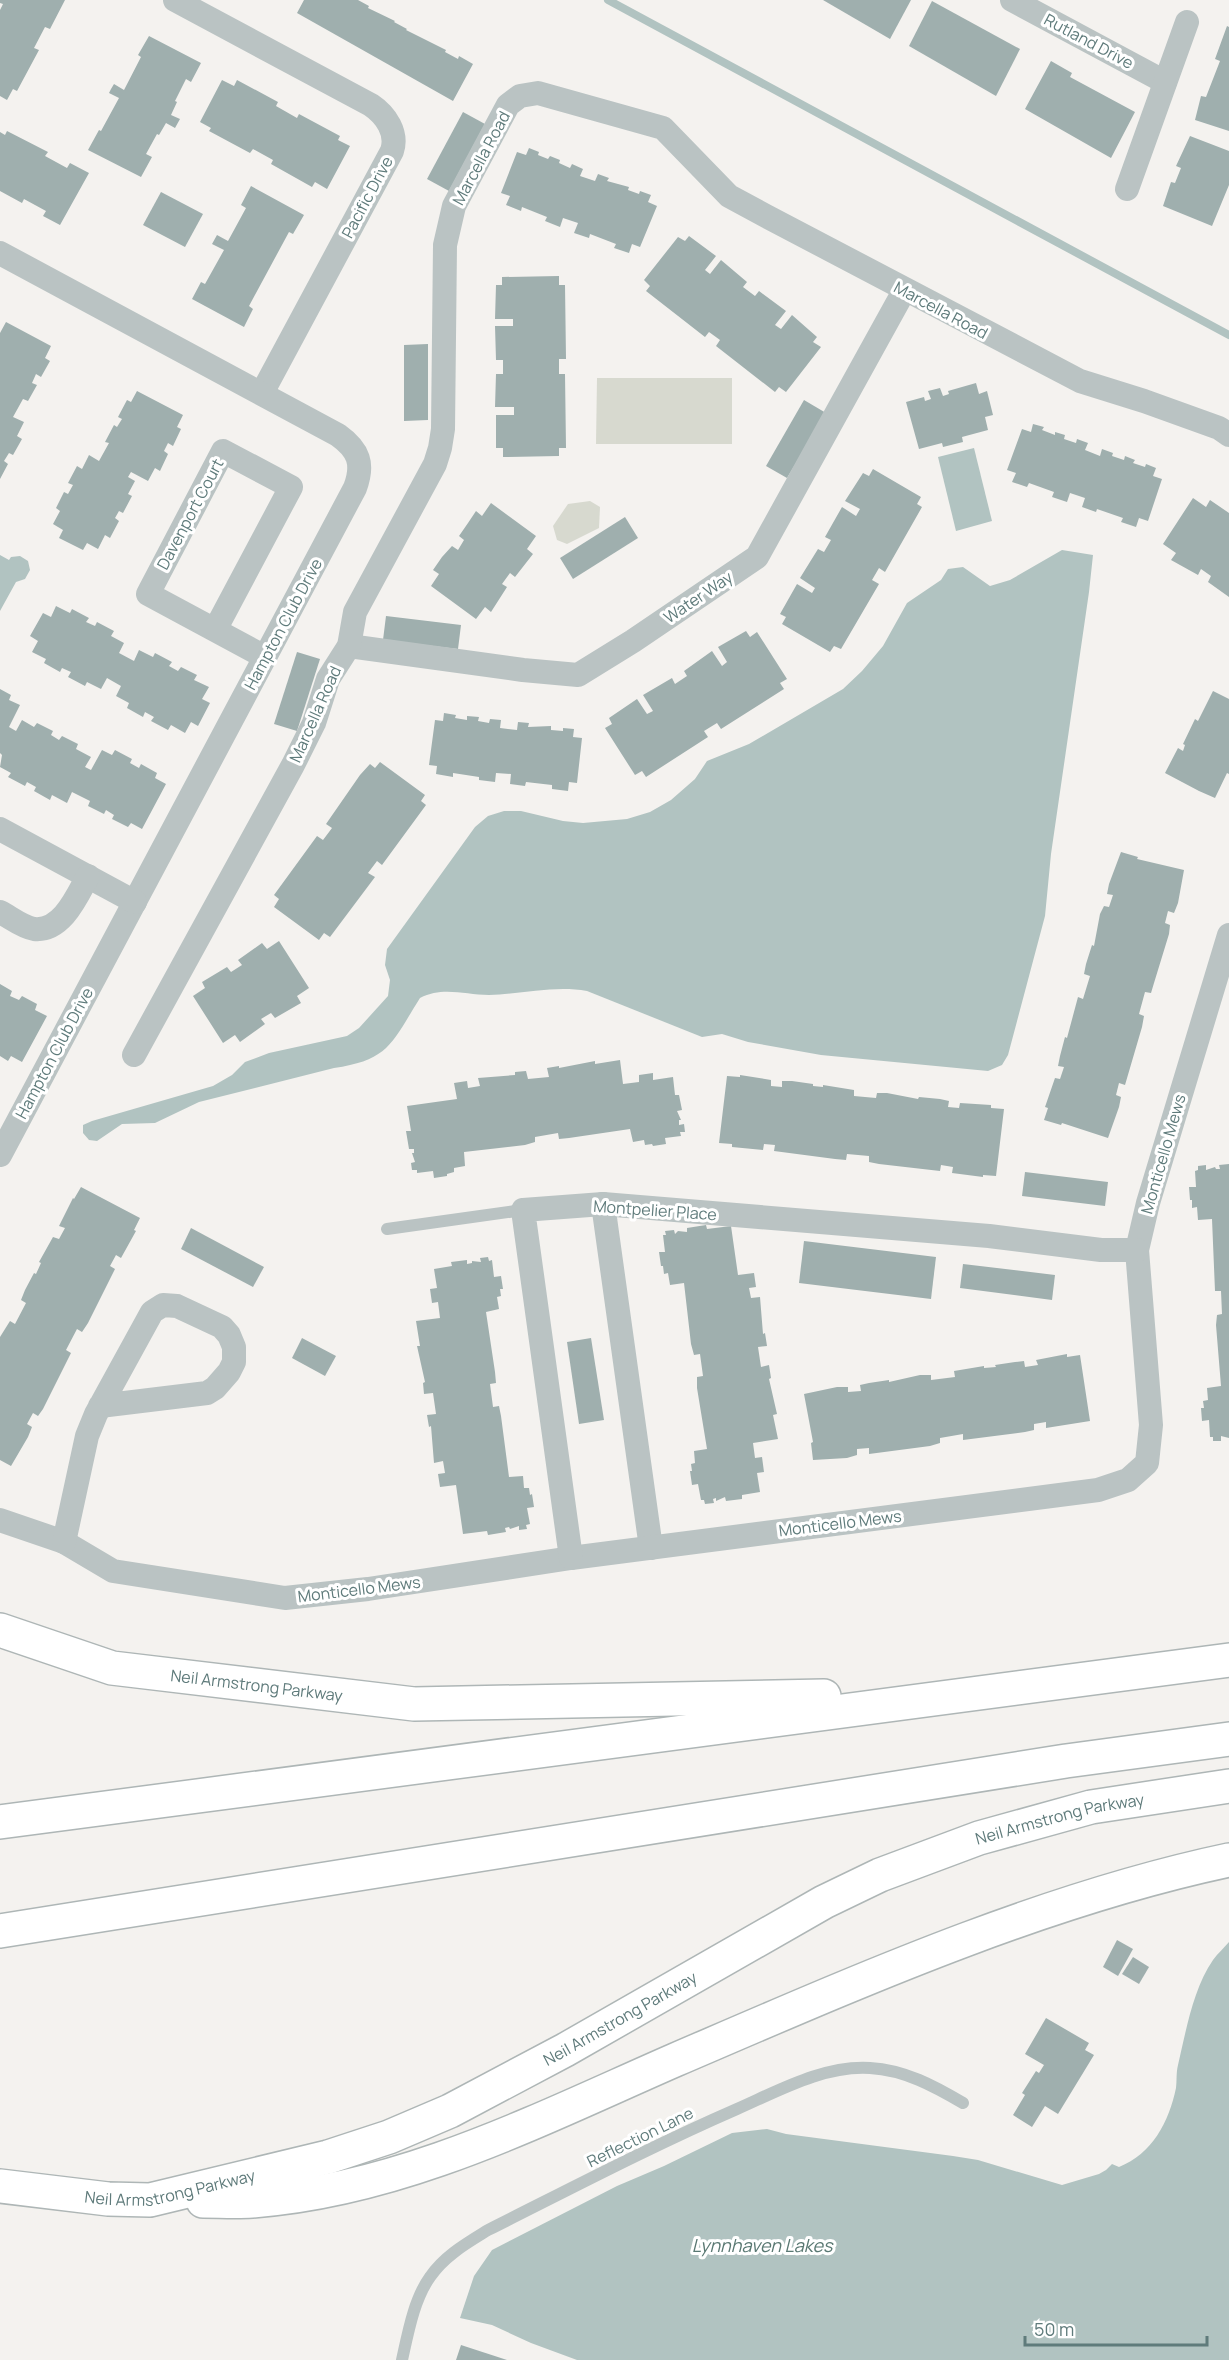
<svg xmlns="http://www.w3.org/2000/svg" width="1229" height="2360" font-family="Manrope,sans-serif">
<style>
.green{fill:#d7d9cf}
.water{fill:#b1c3c1}
.lines{fill:none;stroke-linecap:round;stroke-linejoin:round}
.stream{stroke:#b1c3c1;stroke-width:8}
.building{fill:#9fafae}
.motorway-casing{stroke:#aeb6b6;stroke-width:36}
.service{stroke:#bac3c3;stroke-width:12}
.minor{stroke:#bac3c3;stroke-width:24}
.motorway{stroke:#fff;stroke-width:33}
.labels{text-anchor:middle;stroke-width:6;stroke-linejoin:round;paint-order:stroke}
.street-label{font-size:16px;fill:#5f7b7b;stroke:#fff}
.water-label{font-size:18px;font-style:italic;fill:#597872;stroke:#fff}
</style>
<rect width="100%" height="100%" fill="#f4f2ef"/>
<!-- green -->
<g class="green">
<path d="M597,378H732V444H596Z"/>
<path d="M590,501L600,507L599,528L567,544L557,540L553,526L568,504Z"/>
</g>
<!-- water -->
<g class="water">
<path d="M974,448L992,521L956,531L938,457Z"/>
<path d="M1062,550L1093,555L1089,592L1051,854L1045,916L1008,1055L1002,1065L988,1071L821,1055L748,1042L722,1034L702,1037L587,991C555,985 522,994 489,995C465,995 443,986 420,998C392,1042 390,1060 334,1068L199,1102L155,1123L122,1124L97,1141L89,1140L83,1133V1125L92,1121L213,1086L232,1075L245,1062L269,1053L347,1036L359,1028L388,996L390,980L385,965L387,949L475,827L488,816L504,811H521L563,821L583,823L627,819L650,812L671,800L695,779L707,761L749,744L843,689L862,671L883,646L907,603L941,580L948,569L963,567L990,586L1010,580Z"/>
<path d="M0,555L9,560L11,557L20,556L28,561L30,570L25,579L16,582L0,611Z"/>
<path d="M1229,1942V2360H577L531,2343L492,2325L460,2318L474,2276L492,2250L617,2186L664,2166L732,2133L767,2129L786,2134L953,2156L978,2160L1062,2185L1099,2174L1106,2170L1112,2164L1119,2167C1152,2154 1169,2122 1176,2088C1177,2080 1176,2073 1178,2065C1186,2031 1193,1989 1213,1960C1218,1953 1224,1948 1229,1942Z"/>
</g>
<g class="lines">
<!-- stream -->
<path class="stream" d="M608,0L1229,335"/>
</g>
<!-- building -->
<g class="building">
<path d="M0,0H65L50,29L45,27L34,48L39,50L17,91L13,89L7,100L0,96V10L3,4L0,3Z"/>
<path d="M304,0H358L369,6L368,8L395,21L394,22L407,29L406,30L446,50L445,52L458,59L459,56L473,64L453,101L297,13Z"/>
<path d="M823,0H911L890,39Z"/>
<path d="M932,1L1020,49L996,96L909,46Z"/>
<path d="M1227,26L1229,27V131L1195,120L1201,96L1206,97L1220,61L1215,59Z"/>
<path d="M149,36L201,63L191,82L186,79L175,101L177,102L171,115L180,119L175,128L166,123L159,135L157,134L146,154L152,157L141,177L88,150L99,130L101,131L119,98L109,93L111,89L114,84L124,90L141,57L138,55Z"/>
<path d="M1051,61L1072,73L1070,77L1135,112L1111,158L1025,109Z"/>
<path d="M222,80L234,86L237,80L278,102L276,106L297,118L299,114L340,136L338,140L350,146L327,189L315,182L312,187L271,164L273,160L253,149L250,153L209,131L211,128L200,122Z"/>
<path d="M463,112L485,124L449,191L427,179Z"/>
<path d="M7,131L48,152L45,156L67,168L70,163L89,173L60,225L43,216L46,211L24,199L22,203L0,191V132L5,135Z"/>
<path d="M1190,136L1229,151V185L1212,226L1163,206L1171,182L1175,183L1181,168L1176,166Z"/>
<path d="M529,148L539,152L538,155L548,159L550,156L560,160L559,163L570,168L572,164L583,169L580,176L595,181L598,174L609,178L607,181L629,187L628,190L639,194L640,191L651,195L648,202L657,206L640,247L632,244L629,253L614,248L616,244L590,234L589,238L574,233L578,223L563,218L560,227L545,221L547,217L522,207L521,211L506,205L510,196L501,193L517,152L526,155Z"/>
<path d="M251,186L304,215L293,234L289,232L249,306L253,309L244,327L192,299L201,282L205,284L224,250L212,244L217,235L228,241L246,208L241,205Z"/>
<path d="M161,192L203,214L185,247L143,225Z"/>
<path d="M689,236L716,256L705,270L710,274L721,260L747,282L743,287L755,296L759,291L786,311L775,325L781,329L792,315L817,337L813,342L821,347L786,392L779,387L775,392L716,346L720,340L709,332L705,337L646,291L650,286L644,280L678,237L685,241Z"/>
<path d="M559,276V285H565L566,359H559V374H565L566,448H559V456L503,457V448H496V415H514V407H495L496,374H503V360H496L495,326H513V319H495L496,285H502V277Z"/>
<path d="M6,322L51,346L45,358L50,361L41,377L36,374L32,383L37,385L28,401L23,399L13,417L24,422L17,436L22,439L13,455L9,453L4,461L8,464L0,479V333Z"/>
<path d="M428,344V420L404,421V345Z"/>
<path d="M976,383L979,394L987,391L993,415L985,417L988,430L962,437L963,442L943,447L942,443L919,449L906,402L924,397L925,401L931,399L928,391L940,388L943,396L949,394L948,391Z"/>
<path d="M137,391L183,415L177,427L181,429L173,446L168,443L164,451L168,454L160,471L155,468L148,481L131,472L128,477L135,481L128,494L132,496L123,513L119,511L115,518L119,521L110,538L105,535L98,549L87,543L83,550L59,538L63,530L53,524L60,511L56,508L64,492L68,494L73,485L68,483L77,466L82,469L89,455L99,461L109,443L105,442L114,425L117,427L122,419L118,417L127,400L131,402Z"/>
<path d="M804,400L826,413L787,478L766,466Z"/>
<path d="M1033,424L1044,427L1042,430L1055,435V432L1065,435L1064,439L1076,443L1077,439L1088,443L1085,450L1100,456L1102,449L1113,453L1112,456L1124,460L1125,456L1135,460L1133,463L1145,467L1146,464L1156,468L1153,476L1162,479L1148,521L1139,518L1136,527L1121,522L1123,518L1097,509L1096,512L1082,507L1085,498L1070,493L1067,502L1052,497L1054,492L1029,483L1027,487L1012,482L1016,473L1007,470L1022,429L1031,432Z"/>
<path d="M873,469L921,497L917,504L922,507L885,572L879,568L872,580L879,584L841,649L834,646L830,652L782,624L786,617L780,614L797,584L812,593L815,588L800,578L818,549L824,552L831,540L825,537L842,507L856,516L860,509L845,501L863,473L869,476Z"/>
<path d="M1193,498L1206,507L1210,500L1229,513V597L1208,582L1211,576L1201,569L1198,575L1171,560L1176,553L1163,544Z"/>
<path d="M491,503L536,536L527,549L533,554L515,577L510,573L502,584L507,587L491,612L485,607L476,619L431,586L439,574L433,570L442,557L452,546L458,550L464,540L459,536L468,523L476,511L482,516Z"/>
<path d="M625,517L638,538L573,579L560,558Z"/>
<path d="M56,606L70,613L72,609L89,618L86,622L95,626L97,622L114,631L111,636L124,643L119,653L134,661L139,650L153,657L155,653L172,662L169,666L178,671L181,667L197,675L194,680L209,687L202,699L210,703L198,726L191,722L185,733L171,725L168,730L151,721L154,717L145,712L143,717L127,708L129,703L116,696L121,686L107,678L101,689L87,682L85,686L68,677L71,672L62,668L60,672L44,663L46,659L32,652L38,641L30,636L43,613L51,617Z"/>
<path d="M386,616L461,625L458,649L383,640Z"/>
<path d="M746,631L750,637L757,632L787,679L780,683L784,689L721,729L717,723L704,731L708,737L646,777L642,771L635,775L605,728L612,724L609,718L637,699L647,714L653,711L643,695L672,678L675,684L687,676L684,671L712,651L722,666L727,662L718,647Z"/>
<path d="M297,652L320,659L297,731L274,724Z"/>
<path d="M0,689L11,695L9,700L20,705L9,727L16,731L22,720L34,727L37,723L53,731L51,735L59,740L62,736L78,744L76,749L91,757L85,767L91,770L102,750L112,755L115,750L132,759L130,763L139,768L141,764L157,773L155,778L166,784L142,829L131,823L128,827L112,819L114,815L106,810L104,814L88,806L90,801L72,792L67,803L52,795L50,800L34,791L36,787L27,782L25,786L8,777L11,773L0,767L2,755L0,753Z"/>
<path d="M1213,691L1229,699V774L1227,773L1215,798L1199,791L1165,773L1178,748L1183,751L1185,745L1183,744L1195,719L1198,721Z"/>
<path d="M444,713L456,715L455,718L467,720V716L479,717L478,721L489,723L490,719L501,720L500,728L517,730L518,722L529,723L528,727L551,726V730L563,731V728L574,729L573,737L582,738L577,783L569,782L568,791L552,789V785L526,782L525,786L510,784L511,774L496,773L495,782L479,780V777L453,773V777L436,774L437,766L429,765L435,720L443,721Z"/>
<path d="M380,762L425,795L421,801L426,805L382,865L377,861L368,873L375,877L330,937L324,933L319,940L274,907L279,899L274,895L317,836L323,840L332,828L326,824L360,775L370,764L375,768Z"/>
<path d="M1121,852L1138,857L1137,859L1184,870L1178,903L1174,913L1168,911L1165,923L1170,925L1169,934L1154,983L1151,993L1145,992L1139,1014L1144,1016L1142,1027L1125,1085L1119,1083L1116,1095L1121,1097L1119,1107L1108,1138L1062,1123L1061,1125L1044,1120L1048,1108L1045,1107L1055,1078L1060,1079L1064,1067L1058,1066L1060,1056L1065,1037L1067,1038L1078,997L1083,999L1090,976L1084,974L1086,964L1092,945L1094,946L1100,914L1104,906L1109,907L1113,895L1107,894L1109,884Z"/>
<path d="M279,941L309,988L297,996L301,1003L275,1018L271,1013L261,1019L265,1024L240,1042L235,1035L223,1043L193,996L205,988L202,982L227,967L231,972L242,965L238,960L262,943L267,949Z"/>
<path d="M0,984L12,991L10,996L19,1000L22,996L37,1004L35,1010L47,1016L22,1062L11,1056L8,1061L0,1056Z"/>
<path d="M620,1060L623,1084L639,1082V1075L653,1073V1080L673,1077L675,1095H679L682,1110L677,1111L681,1120H679V1125L684,1124L685,1132H680L681,1136L665,1138L666,1144L653,1146L652,1144L645,1145L644,1140L633,1142L630,1129L569,1138L559,1139L558,1133L535,1137V1142L525,1145L464,1152L465,1166L454,1168V1172L447,1174V1176L434,1178L433,1171L417,1173V1170H412L411,1163L415,1162L412,1153H414V1149H409L406,1131H411L407,1106L457,1099L454,1083L467,1081L468,1088L480,1086L478,1078L515,1075V1072L526,1071L528,1079L549,1077L547,1068L559,1066V1068L595,1061V1064Z"/>
<path d="M740,1075L771,1080V1086L782,1087V1081H792L813,1084V1086L823,1087V1085L854,1090V1096L876,1098L877,1093H887L918,1099L919,1097L940,1099L949,1101L948,1107L959,1108L960,1103L991,1105V1108L1004,1109L996,1176L983,1175V1177L952,1173L953,1167L941,1165L940,1171L879,1164L869,1162V1156L847,1154L846,1160L835,1159L774,1151L775,1145L764,1144L763,1150L732,1147V1144L719,1143L727,1076L740,1077Z"/>
<path d="M1229,1164V1438L1221,1436V1441H1213V1437H1210L1209,1420L1202,1421L1201,1408H1204L1203,1401L1208,1400L1207,1388L1221,1386L1216,1325L1217,1315L1222,1314L1221,1291H1215L1212,1219L1198,1220L1197,1207L1192,1208V1200H1190L1189,1187H1196L1195,1171L1198,1170V1166L1206,1165V1170L1215,1167L1216,1169H1220L1219,1165Z"/>
<path d="M1025,1172L1108,1182L1105,1206L1022,1196Z"/>
<path d="M81,1187L140,1218L134,1230L136,1231L121,1258L116,1255L110,1266L115,1269L88,1323L82,1332L77,1329L66,1350L71,1353L43,1409L38,1416L33,1413L27,1424L32,1427L28,1437L11,1466L0,1460V1337L10,1321L15,1324L26,1303L21,1300L25,1290L34,1273L36,1274L41,1263L39,1262L53,1237L59,1239L65,1228L59,1226L73,1198L74,1199Z"/>
<path d="M706,1225L707,1229L731,1226L738,1275L754,1273L756,1287L749,1288L751,1298L760,1297L763,1334L765,1333L767,1346L758,1347L761,1367L769,1365L771,1378L769,1379L777,1414L773,1415L778,1439L753,1443L755,1458L762,1457L764,1472L757,1473L760,1492L742,1495V1499L726,1501L725,1497L716,1501V1498L713,1499L714,1503L705,1504L704,1500H701L698,1484L692,1485L690,1471H692L691,1464L695,1463L694,1451L707,1449L697,1388V1377L703,1376L700,1354L694,1355L691,1344L684,1283L670,1285L668,1273L664,1274L663,1266H661L659,1252H665L663,1235H666L665,1231L674,1230L675,1234L678,1231L687,1232V1228Z"/>
<path d="M191,1228L264,1267L253,1287L181,1249Z"/>
<path d="M804,1241L936,1257L931,1299L799,1283Z"/>
<path d="M488,1257L489,1261L492,1260L494,1277L501,1276L503,1289H500L501,1296L497,1297L499,1309L486,1312L495,1372L496,1383L490,1384L493,1407L499,1406L501,1416L509,1477L523,1476L524,1488H529L530,1495L532,1494L534,1507L527,1508L530,1524L526,1525L527,1529L519,1530V1526L510,1529L509,1527L505,1528L506,1532L488,1535L487,1531L463,1534L456,1485L440,1487L438,1474L445,1473L443,1461L434,1463L431,1426L429,1427L427,1415L436,1414L433,1393L424,1394L423,1383L425,1382L417,1346H420L416,1321L440,1318L438,1302L432,1303L430,1289L437,1288L434,1269L452,1266L451,1262L467,1260V1264L472,1263V1261L481,1262L480,1258Z"/>
<path d="M963,1264L1055,1275L1052,1300L960,1288Z"/>
<path d="M302,1338L336,1356L325,1376L292,1358Z"/>
<path d="M591,1338L604,1420L579,1424L567,1342Z"/>
<path d="M1067,1354V1357L1080,1355L1090,1421L1046,1428V1422L1034,1424V1430L1025,1432L963,1440V1434L940,1438V1443L930,1446L869,1454V1448L857,1449V1455L847,1458L813,1460L811,1443L813,1442L804,1394L837,1387H848V1392L861,1391L860,1385L869,1383L889,1380V1382L920,1375H931V1380L955,1377L954,1371L984,1366V1368L996,1367L995,1365L1015,1362L1024,1361L1025,1367L1038,1365L1036,1360Z"/>
<path d="M1117,1940L1133,1949L1118,1976L1103,1967Z"/>
<path d="M1133,1957L1149,1967L1139,1984L1122,1974Z"/>
<path d="M1046,2018L1089,2043L1085,2050L1094,2055L1058,2114L1045,2106L1032,2127L1013,2115L1025,2095L1022,2093L1036,2071L1039,2073L1044,2065L1025,2054Z"/>
<path d="M461,2345L507,2360H456Z"/>
</g>
<g class="lines">
<!-- motorway casing -->
<g class="motorway-casing">
<g id="motorway">
<path id="s1" d="M0,1630L112,1668L414,1704L824,1696"/>
<path d="M0,1822L1229,1660"/>
<path d="M0,1931L1066,1761L1229,1739"/>
<path id="s2" d="M0,2186L108,2199L150,2200L328,2157L389,2137L450,2111L565,2050L824,1902L880,1875L979,1838L1091,1807L1229,1786"/>
<path d="M203,2201C219,2201 236,2202 252,2201C402,2190 540,2119 675,2060C852,1984 1040,1900 1229,1860"/>
</g>
</g>
<!-- service -->
<g class="service">
<path d="M387,1229L523,1210"/>
<path d="M402,2360C408,2333 414,2299 430,2277C444,2256 467,2243 488,2230C570,2189 652,2146 737,2109C778,2091 824,2065 870,2068C905,2070 934,2086 963,2103"/>
</g>
<!-- minor -->
<g class="minor">
<path d="M175,0L371,105C386,115 398,133 392,151L262,393"/>
<path d="M1012,0L1165,82"/>
<path d="M1127,189L1187,22"/>
<path d="M0,253L338,435C359,450 364,464 355,488L0,1155"/>
<path d="M215,630L291,487L223,451L148,594L265,657"/>
<path d="M349,646L523,670L578,675L633,641L757,557L904,291"/>
<path d="M0,829L135,902"/>
<path d="M0,912C10,917 22,927 34,929C62,932 77,896 88,876"/>
<path d="M134,1055L293,765L314,723L328,679L349,646L355,612L435,464L440,448L443,429L445,245L454,206L508,105L520,96L538,93L663,128L729,196L766,216L1080,381L1144,401L1219,428L1229,435"/>
<path d="M603,1204L651,1548"/>
<path d="M0,1520L64,1542L113,1571L285,1598L368,1589L571,1558L1098,1490L1128,1480L1147,1463L1151,1425L1137,1250L1148,1203L1229,935"/>
<path d="M64,1542L87,1436L96,1414L152,1312L163,1305L177,1306L222,1327L229,1335L234,1347V1362L229,1372L215,1388L207,1393L100,1406"/>
<path d="M571,1558L523,1210L603,1204L989,1236L1101,1250H1137"/>
</g>
<!-- motorway -->
<use href="#motorway" class="motorway"/>
</g>
<g class="labels">
<!-- street labels -->
<g class="street-label">
<text transform="translate(1089 41) rotate(28)" y="6">Rutland Drive</text>
<text transform="translate(481 158) rotate(-62)" y="6">Marcella Road</text>
<text transform="translate(367 197) rotate(-62)" y="6">Pacific Drive</text>
<text transform="translate(941 310) rotate(28)" y="6">Marcella Road</text>
<text transform="translate(190 514) rotate(-62)" y="6">Davenport Court</text>
<text transform="translate(698 597) rotate(-34)" y="6">Water Way</text>
<text transform="translate(283 624) rotate(-62)" y="6">Hampton Club Drive</text>
<text transform="translate(315 714) rotate(-66)" y="6">Marcella Road</text>
<text transform="translate(54 1053) rotate(-62)" y="6">Hampton Club Drive</text>
<text transform="translate(1163 1154) rotate(-74)" y="6">Monticello Mews</text>
<text transform="translate(655 1210) rotate(4)" y="6">Montpelier Place</text>
<text transform="translate(840 1523) rotate(-7)" y="6">Monticello Mews</text>
<text transform="translate(359 1589) rotate(-7)" y="6">Monticello Mews</text>
<text dy="6" stroke="none"><textPath href="#s1" startOffset="264">Neil Armstrong Parkway</textPath></text>
<text dy="6" stroke="none"><textPath href="#s2" startOffset="1144">Neil Armstrong Parkway</textPath></text>
<text dy="6" stroke="none"><textPath href="#s2" startOffset="658">Neil Armstrong Parkway</textPath></text>
<text transform="translate(640 2137) rotate(-26)" y="6">Reflection Lane</text>
<text dy="6" stroke="none"><textPath href="#s2" startOffset="172">Neil Armstrong Parkway</textPath></text>
</g>
<!-- water labels -->
<g class="water-label">
<text x="762" y="2252">Lynnhaven Lakes</text>
</g>
</g>
<!-- scale -->
<path d="M1025 2336v9h182v-9" fill="none" stroke="#5f7b7b" stroke-width="3"/>
<text x="1034" y="2336" font-size="18" fill="#5f7b7b" stroke="#ffffff" stroke-width="4.5" paint-order="stroke">50 m</text>
</svg>
